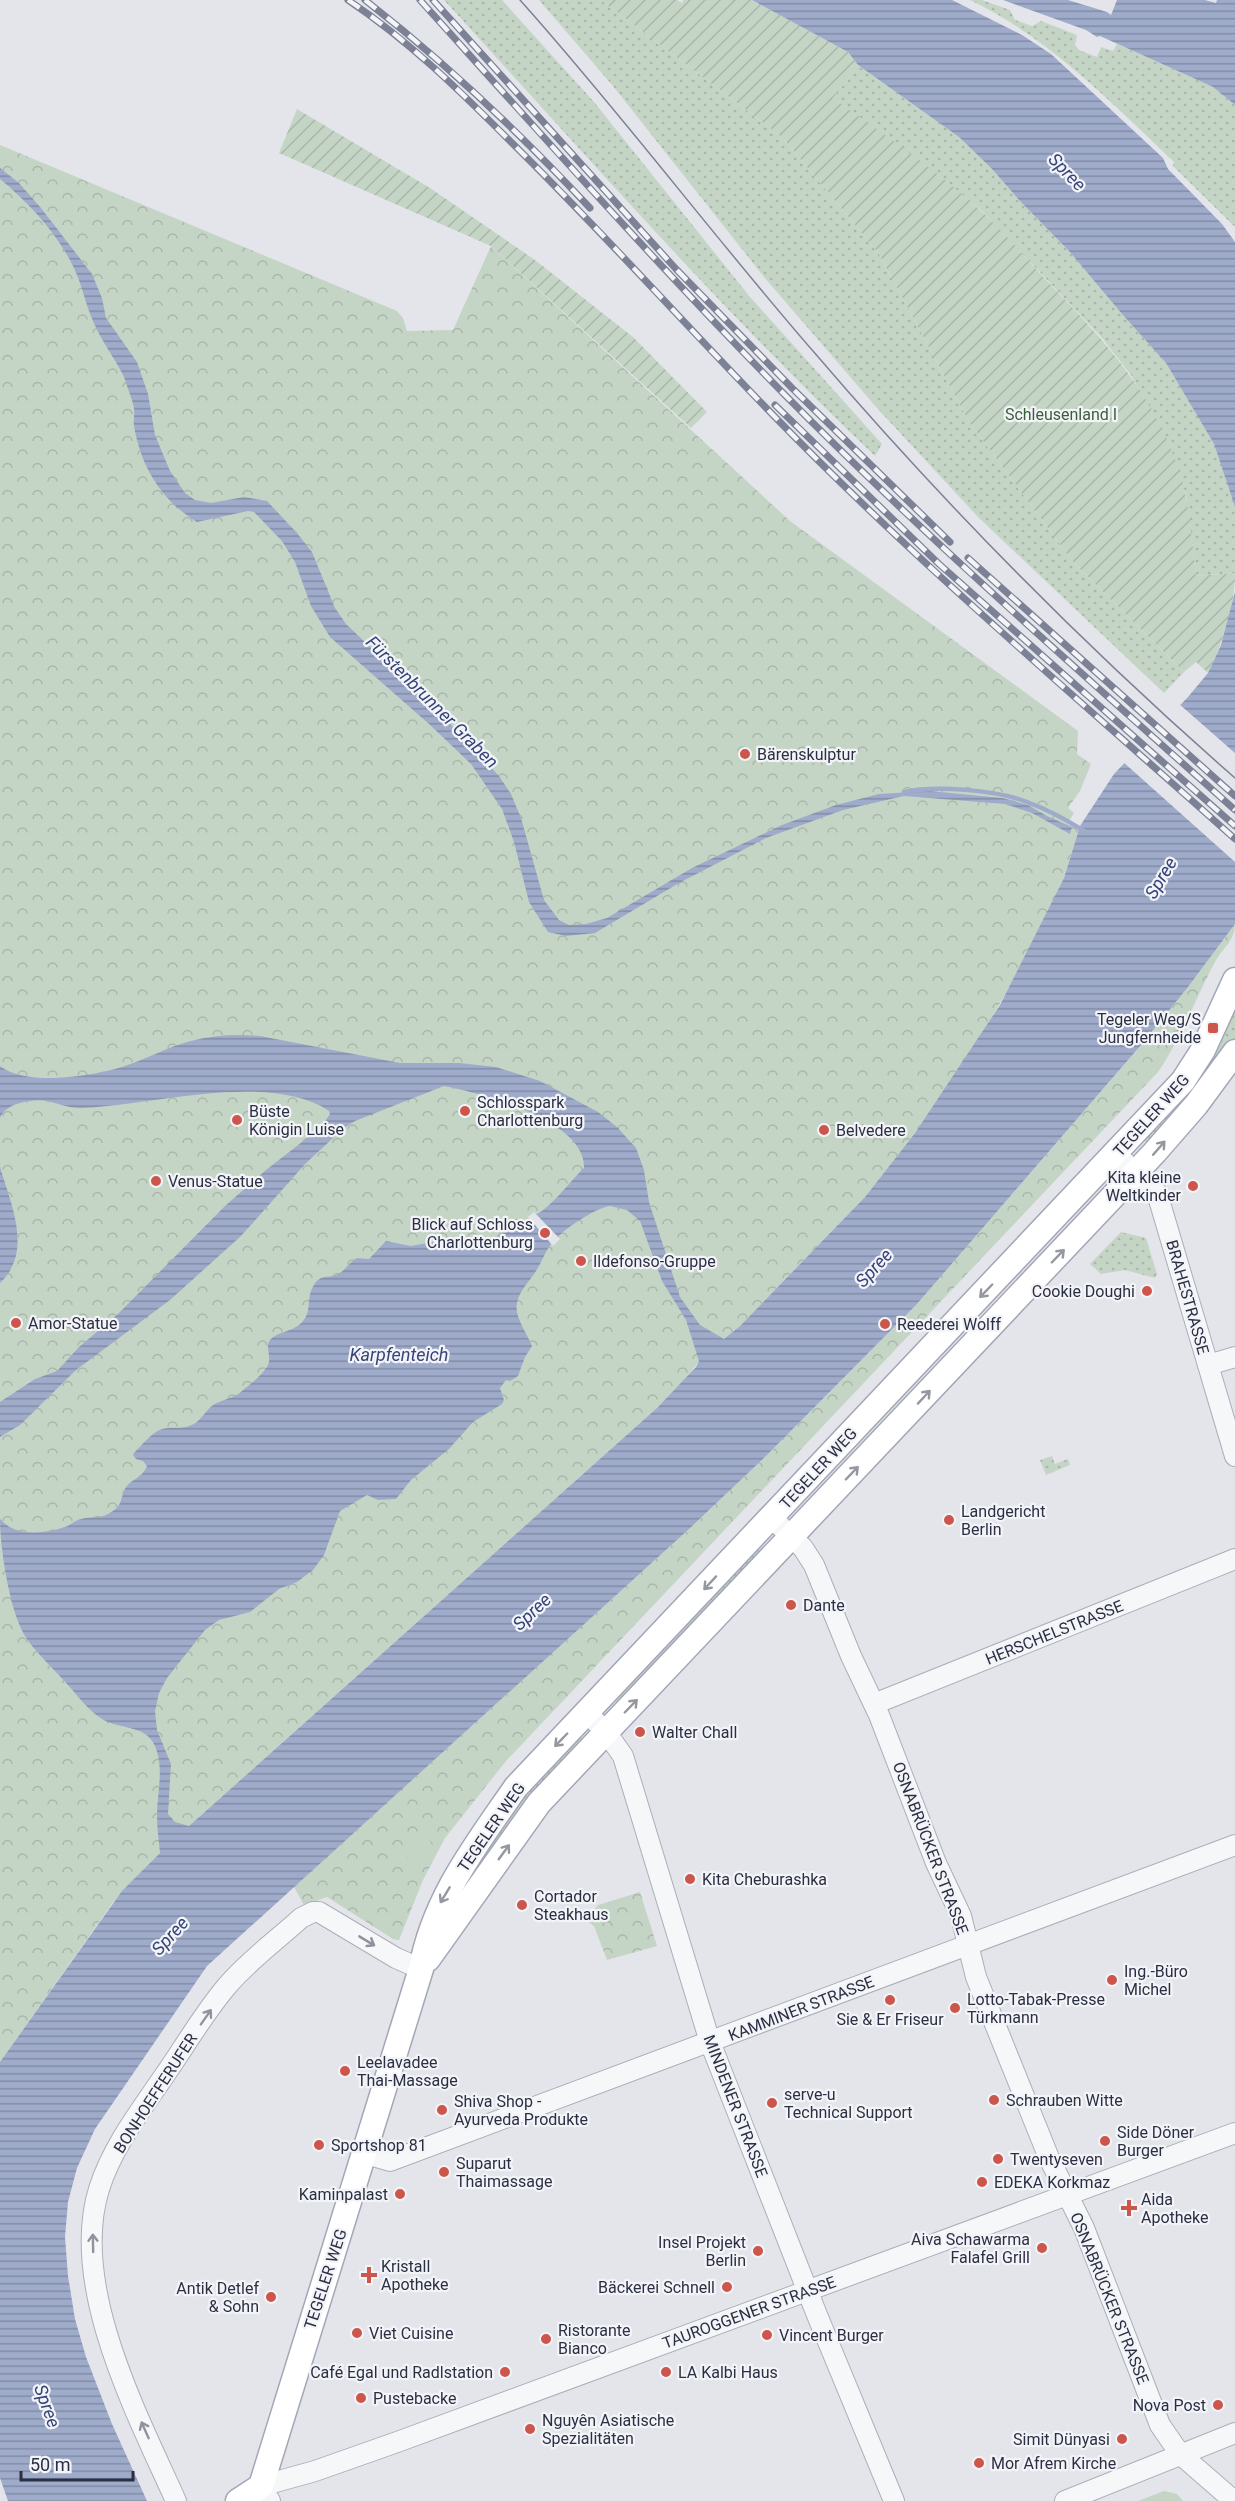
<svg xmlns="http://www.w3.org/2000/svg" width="1235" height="2501" font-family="Roboto,sans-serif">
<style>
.grass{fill:url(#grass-dots)}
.park{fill:url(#park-crowns)}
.garden{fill:url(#garden-furrows)}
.pitch{fill:#c5d5c5}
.water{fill:url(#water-rules);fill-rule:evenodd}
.pier{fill:#e3e5eb}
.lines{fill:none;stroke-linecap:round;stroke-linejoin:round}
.stream{stroke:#9fabca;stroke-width:4.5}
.minor-casing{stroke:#acaeb9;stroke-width:22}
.major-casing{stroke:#a3a6b7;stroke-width:27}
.minor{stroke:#f6f7f9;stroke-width:20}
.major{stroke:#fff;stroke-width:24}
.tram{stroke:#7d8195;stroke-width:1.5}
.rail-casing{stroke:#7d8195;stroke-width:7}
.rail{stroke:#f3f4f8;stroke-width:4.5;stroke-dasharray:14;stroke-linecap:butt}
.oneway{stroke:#9597a1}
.oneway2{stroke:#90939e}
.poi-dot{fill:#cd564c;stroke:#f3f4f8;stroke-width:2}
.labels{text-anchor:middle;stroke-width:4.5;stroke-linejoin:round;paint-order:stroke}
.park-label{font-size:16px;fill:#395f3a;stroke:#f3f4f8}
.poi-label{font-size:16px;fill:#2b2f43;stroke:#f3f4f8;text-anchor:start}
.street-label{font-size:16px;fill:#2b2f43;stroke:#f3f4f8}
.water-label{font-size:18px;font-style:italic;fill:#364477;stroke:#f3f4f8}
</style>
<defs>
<pattern id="grass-dots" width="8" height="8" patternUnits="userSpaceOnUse" patternTransform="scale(1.5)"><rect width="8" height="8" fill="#c5d5c5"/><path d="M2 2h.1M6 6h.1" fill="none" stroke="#a9b7aa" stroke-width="1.8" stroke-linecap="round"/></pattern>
<pattern id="park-crowns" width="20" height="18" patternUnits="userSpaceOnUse" patternTransform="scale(1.5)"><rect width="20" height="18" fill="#c5d5c5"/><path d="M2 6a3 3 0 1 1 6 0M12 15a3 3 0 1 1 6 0" fill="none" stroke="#a9b7aa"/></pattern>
<pattern id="garden-furrows" width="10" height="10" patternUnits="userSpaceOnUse" patternTransform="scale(1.5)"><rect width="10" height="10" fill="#c5d5c5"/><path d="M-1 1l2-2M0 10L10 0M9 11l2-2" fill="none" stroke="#a9b7aa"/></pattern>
<pattern id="water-rules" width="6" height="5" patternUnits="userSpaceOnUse" patternTransform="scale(1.5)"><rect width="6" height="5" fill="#9fabca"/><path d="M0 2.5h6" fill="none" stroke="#828ca6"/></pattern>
</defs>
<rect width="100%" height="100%" fill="#e3e5eb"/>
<!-- grass -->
<g class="grass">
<path d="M444,0H502L594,102L750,297L882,444L875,456C723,312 585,154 444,0Z"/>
<path d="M539,0H601L783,138L879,254L969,422L1074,563L1184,672L1164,693L979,518L877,408L764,277L613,86Z"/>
<path d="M970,0H982L1010,10L1015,20L1032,26L1041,21L1077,35L1075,45L1079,50L1097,57L1101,47L1113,51L1117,44L1213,87L1235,105V227L1173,166L1174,162C1112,103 1048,37 970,0Z"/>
<path d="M858,65L959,137L992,169L1019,200L1069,251L1122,314L1166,363L1214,444L1235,507V573L1196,576L1186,495L1179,472L1167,442L1131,375L1102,338L983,212L943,179L833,98Z"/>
<path d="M1235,1009V1039L1199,1090L1151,1147L1141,1138Z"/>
<path d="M1121,1232L1146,1238L1157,1274L1155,1278L1125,1270L1101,1274L1090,1264Z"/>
<path d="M1052,1456L1055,1464L1068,1459L1070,1465L1046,1475L1040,1460Z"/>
<path d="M756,1548L765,1556L622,1706L612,1696Z"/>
<path d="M577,1734L586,1743L436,1937L442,1913L512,1806Z"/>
</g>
<!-- park -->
<g class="park">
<path d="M0,145L397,311L403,318L407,331L453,330L491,246L790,521L1078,731L1077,754L1091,764L1080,791L1068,808L1074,813L1069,821L1080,826L1064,878L1016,976L982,1034L915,1133L865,1197L740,1326L700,1360L683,1382L658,1407L189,1826L114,1901L0,2062Z"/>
<path d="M1235,924C1235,940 1224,947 1216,960C1196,997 1182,1037 1158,1072L506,1761L445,1838L423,1880L399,1940L393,1939L327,1897L304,1905L294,1887L688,1530L765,1457L917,1304L1141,1045L1188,987Z"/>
<path d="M640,1892L657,1946L607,1960L594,1926L587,1921L598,1905Z"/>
<path d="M1164,2491L1177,2494L1183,2501H1138Z"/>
</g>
<!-- garden -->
<g class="garden">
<path d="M601,0H677L682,3L683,0H752L848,52L858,65L833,98C883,134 936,169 981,211C1006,233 1027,260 1050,284C1106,342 1154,394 1180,473C1190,506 1192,542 1196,576L1235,573C1235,608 1223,642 1208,673L1196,662L1184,672L1074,563L969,422L879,254L783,138Z"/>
<path d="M297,109L430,188L535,260L633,337L707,412L691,428L491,246L279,153Z"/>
</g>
<!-- pitch -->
<circle class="pitch" cx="418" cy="1848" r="14"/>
<!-- water -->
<g class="water">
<path d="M752,0H952L1022,35L1051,54L1163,158L1168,169L1222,224L1235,242V507L1214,444L1166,363L1122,314L1069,251L1019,200L992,169L959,137L858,65L848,52Z"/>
<path d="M1003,0H1068L1107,12L1111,15L1117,0H1205L1216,3L1217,0H1235V105L1213,87L1100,36L1097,37L1086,30Z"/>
<path d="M0,168L19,183L41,208L92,274L102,298L106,318L137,362L148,394L155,435L170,471L185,493L195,500L211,503L244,497L267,501L297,533L312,552L335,608L346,624L439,712L499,776L511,794L521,818L544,900L559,920L569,925L586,924L607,918L692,868L782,825L836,805L879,794L929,791L1003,798L1028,805L1047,816L1072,827L1070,834L1032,813L1005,804L904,796L843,810L766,838L679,883L595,933L566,936L548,932L529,902L514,842L502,809L471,764L429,724L330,637L311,606L295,562L282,541L254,512L248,511L197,522C161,500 141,467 134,426C133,420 135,414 134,408C132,398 127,387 124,377C115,358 101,341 93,321C85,303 82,284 73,266C57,233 28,202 0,179Z"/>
<path d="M1235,592V924L1188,987L1141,1045L917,1304L765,1457L688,1530L207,1966L95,2129L77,2168L68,2202L65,2237L68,2276L75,2319L86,2357L112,2424L147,2501H8L0,2478V2062L122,1891L160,1853C159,1842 157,1828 157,1816C157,1792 165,1767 154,1744C145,1725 118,1729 102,1719C88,1710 78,1696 67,1684C54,1669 38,1655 27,1639C10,1615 0,1549 0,1519C16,1537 43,1534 65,1527C71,1525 75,1520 81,1519C90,1516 100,1519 108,1514C123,1506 119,1502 125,1489C130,1479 142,1479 147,1466L143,1461L136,1459L133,1455L134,1453C142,1445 151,1433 162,1429C173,1426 183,1430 194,1424C202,1419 206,1410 213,1405C223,1399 233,1399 242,1391C250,1384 263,1375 268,1365C272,1356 264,1346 271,1339C279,1331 294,1332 303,1321C311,1312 307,1302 311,1291C320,1270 327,1281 340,1273C346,1269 350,1262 357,1258L369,1259L386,1241L411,1246L448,1239L469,1250L476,1249L503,1233L524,1228L533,1215C546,1214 572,1179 584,1168C586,1120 480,1093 444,1086L355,1121L344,1128L306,1163L241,1236L170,1300L76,1370L20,1425L0,1437V1402L35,1379L57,1371L79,1347L118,1314L225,1206L266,1170L320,1128L330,1114L329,1111C270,1071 152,1105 83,1108C64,1109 49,1097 30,1101C18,1103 5,1106 0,1118V1066C27,1087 91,1076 122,1067C145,1060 167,1047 191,1041C214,1035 236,1034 260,1036L400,1063H460L496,1067L540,1081L598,1112L617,1127L636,1148L644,1170L649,1202L680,1297L700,1325L724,1339L740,1326L865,1197L915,1133L1000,1005L1064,878L1080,826L1114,774L1188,697L1208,673L1221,645ZM610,1206L627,1210L640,1221L662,1281L686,1320L699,1361L696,1367L658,1407L189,1826L175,1822L168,1814L171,1764L157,1730L155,1711L159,1693L167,1678L205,1630L219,1620L250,1612L279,1589L297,1582L313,1570L324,1555L340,1511L367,1495L378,1500L396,1499L411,1480L449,1449L473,1422L502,1404L504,1400L500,1388L506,1380L510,1381L518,1376L525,1357L532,1346C527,1333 514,1317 517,1303C519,1291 530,1281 536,1271C542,1262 545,1251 552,1243C562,1230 595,1208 610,1206Z"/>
<path d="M0,1167C10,1202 34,1251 0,1283Z"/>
</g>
<!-- pier -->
<g class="pier">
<path d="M1178,703L1235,753V862L1122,761Z"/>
<path d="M534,1212L560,1239L553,1246L528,1217Z"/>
</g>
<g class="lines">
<!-- stream -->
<path class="stream" d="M904,792C934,785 997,790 1027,802C1046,809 1067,820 1084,831"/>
<!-- minor casing -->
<g class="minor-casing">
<g id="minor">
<path d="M1116,1154L1157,1193L1235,1456"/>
<path d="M1208,1365L1235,1357"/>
<path d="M772,1518L803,1548L814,1565L851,1656L879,1715L936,1863L961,1916L976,1977L1049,2158L1084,2228L1160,2425L1180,2454L1234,2501"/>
<path d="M874,1704L1235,1559"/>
<path d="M587,1713L606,1732L623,1756L710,2042L817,2315L894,2501"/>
<path d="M366,2154L390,2161L1235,1845"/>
<path d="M176,2501C137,2414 69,2286 99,2189C112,2148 138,2114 162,2079C184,2048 203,2014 227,1986C248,1961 277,1940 301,1918L313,1912H319L396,1958L421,1969"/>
<path d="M270,2501L261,2486L315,2471L400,2441L1235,2133"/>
<path d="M1065,2501L1235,2433"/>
</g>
</g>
<!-- major casing -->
<g class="major-casing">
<g id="major">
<path d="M428,1959L539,1803L1155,1152L1196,1105L1235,1052"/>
<path d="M238,2501L261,2486L421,1969C434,1898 476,1845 516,1787L1183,1081L1203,1050L1235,980"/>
</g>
</g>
<!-- minor -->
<use href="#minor" class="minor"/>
<!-- major -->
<use href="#major" class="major"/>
<!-- tram -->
<path class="tram" d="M520,0C622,114 713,236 813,351C943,503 1084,646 1235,778"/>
<!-- rail casing -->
<g class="rail-casing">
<g id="rail">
<path d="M348,0C408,40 460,91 510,141C601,230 685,325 774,416C920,566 1080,700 1235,839"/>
<path d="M365,0C446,63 520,133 590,208"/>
<path d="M420,0C540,133 659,267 785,395C928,540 1083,674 1235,810"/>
<path d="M433,0L676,269L792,388L950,542"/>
<path d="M775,405L939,564L1235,826"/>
<path d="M968,558L1235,796"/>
</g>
</g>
<!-- rail -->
<use href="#rail" class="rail"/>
</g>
<!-- one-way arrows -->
<defs><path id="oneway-shaft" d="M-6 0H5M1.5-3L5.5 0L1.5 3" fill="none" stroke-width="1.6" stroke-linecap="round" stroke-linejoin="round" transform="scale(1.5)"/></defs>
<g class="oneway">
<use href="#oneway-shaft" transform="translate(1159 1148) rotate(-49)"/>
<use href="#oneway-shaft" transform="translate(1058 1256) rotate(-46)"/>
<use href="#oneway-shaft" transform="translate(986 1291) rotate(134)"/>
<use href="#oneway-shaft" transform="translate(924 1397) rotate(-47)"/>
<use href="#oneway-shaft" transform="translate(852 1473) rotate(-46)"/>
<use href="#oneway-shaft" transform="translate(710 1583) rotate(133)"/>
<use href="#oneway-shaft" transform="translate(631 1706) rotate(-46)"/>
<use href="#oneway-shaft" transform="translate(561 1740) rotate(134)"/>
<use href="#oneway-shaft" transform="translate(504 1852) rotate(-54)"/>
<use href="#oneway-shaft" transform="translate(445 1895) rotate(121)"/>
</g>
<g class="oneway2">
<use href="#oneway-shaft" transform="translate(367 1941) rotate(31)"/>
<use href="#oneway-shaft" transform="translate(206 2017) rotate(-55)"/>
<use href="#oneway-shaft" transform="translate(93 2243) rotate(-91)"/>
<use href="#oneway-shaft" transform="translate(145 2430) rotate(-114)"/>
</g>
<!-- markers -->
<g class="poi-dot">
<circle cx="745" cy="754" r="6"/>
<rect x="1207" y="1022" width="12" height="12" rx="3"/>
<circle cx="465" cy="1111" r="6"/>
<circle cx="237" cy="1120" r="6"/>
<circle cx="824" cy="1130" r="6"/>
<circle cx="156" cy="1181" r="6"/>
<circle cx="1193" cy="1186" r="6"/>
<circle cx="545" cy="1233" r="6"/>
<circle cx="581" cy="1261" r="6"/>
<circle cx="1147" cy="1291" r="6"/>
<circle cx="16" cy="1323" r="6"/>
<circle cx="885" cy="1324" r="6"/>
<circle cx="949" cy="1520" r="6"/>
<circle cx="791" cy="1605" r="6"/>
<circle cx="640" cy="1732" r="6"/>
<circle cx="690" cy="1879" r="6"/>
<circle cx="522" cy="1905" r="6"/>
<circle cx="1112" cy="1980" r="6"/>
<circle cx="890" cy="2000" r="6"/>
<circle cx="955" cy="2008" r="6"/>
<circle cx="345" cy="2071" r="6"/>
<circle cx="994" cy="2100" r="6"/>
<circle cx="772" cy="2103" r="6"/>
<circle cx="442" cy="2110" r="6"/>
<circle cx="1105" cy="2141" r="6"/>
<circle cx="319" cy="2145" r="6"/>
<circle cx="998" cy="2159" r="6"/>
<circle cx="444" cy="2172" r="6"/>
<circle cx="982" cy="2182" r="6"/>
<circle cx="400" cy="2194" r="6"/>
<path d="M1126 2199h6v6h6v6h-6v6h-6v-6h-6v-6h6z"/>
<circle cx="1042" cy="2248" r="6"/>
<circle cx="758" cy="2251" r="6"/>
<path d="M366 2266h6v6h6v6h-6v6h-6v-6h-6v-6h6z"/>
<circle cx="727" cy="2287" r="6"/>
<circle cx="271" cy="2297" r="6"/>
<circle cx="357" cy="2333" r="6"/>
<circle cx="767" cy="2335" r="6"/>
<circle cx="546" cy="2339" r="6"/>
<circle cx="505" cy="2372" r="6"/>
<circle cx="666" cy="2372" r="6"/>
<circle cx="361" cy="2398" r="6"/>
<circle cx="1218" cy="2405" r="6"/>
<circle cx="530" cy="2429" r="6"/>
<circle cx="1122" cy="2439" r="6"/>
<circle cx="979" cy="2463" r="6"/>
</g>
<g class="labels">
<!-- park labels -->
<g class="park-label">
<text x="1061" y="420">Schleusenland I</text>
</g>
<!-- poi labels -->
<g class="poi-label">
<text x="757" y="760">Bärenskulptur</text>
<text x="1201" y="1025" text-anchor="end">Tegeler Weg/S<tspan x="1201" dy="18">Jungfernheide</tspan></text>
<text x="477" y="1108">Schlosspark<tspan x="477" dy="18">Charlottenburg</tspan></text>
<text x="249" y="1117">Büste<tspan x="249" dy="18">Königin Luise</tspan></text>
<text x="836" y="1136">Belvedere</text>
<text x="1181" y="1183" text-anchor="end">Kita kleine<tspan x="1181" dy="18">Weltkinder</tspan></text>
<text x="168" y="1187">Venus-Statue</text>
<text x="533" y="1230" text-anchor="end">Blick auf Schloss<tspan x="533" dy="18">Charlottenburg</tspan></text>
<text x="593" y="1267">Ildefonso-Gruppe</text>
<text x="1135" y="1297" text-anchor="end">Cookie Doughi</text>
<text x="28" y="1329">Amor-Statue</text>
<text x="897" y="1330">Reederei Wolff</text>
<text x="961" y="1517">Landgericht<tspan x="961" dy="18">Berlin</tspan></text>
<text x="803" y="1611">Dante</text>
<text x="652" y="1738">Walter Chall</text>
<text x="702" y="1885">Kita Cheburashka</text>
<text x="534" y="1902">Cortador<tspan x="534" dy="18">Steakhaus</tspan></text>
<text x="1124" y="1977">Ing.-Büro<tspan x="1124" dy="18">Michel</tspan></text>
<text x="967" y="2005">Lotto-Tabak-Presse<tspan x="967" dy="18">Türkmann</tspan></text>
<text x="890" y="2025" text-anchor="middle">Sie &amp; Er Friseur</text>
<text x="357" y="2068">Leelavadee<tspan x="357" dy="18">Thai-Massage</tspan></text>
<text x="784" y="2100">serve-u<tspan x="784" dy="18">Technical Support</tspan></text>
<text x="1006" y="2106">Schrauben Witte</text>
<text x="454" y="2107">Shiva Shop -<tspan x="454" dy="18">Ayurveda Produkte</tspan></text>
<text x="1117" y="2138">Side Döner<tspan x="1117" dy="18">Burger</tspan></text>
<text x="331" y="2151">Sportshop 81</text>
<text x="1010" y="2165">Twentyseven</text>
<text x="456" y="2169">Suparut<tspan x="456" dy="18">Thaimassage</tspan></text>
<text x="994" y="2188">EDEKA Korkmaz</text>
<text x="388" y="2200" text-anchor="end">Kaminpalast</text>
<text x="1141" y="2205">Aida<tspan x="1141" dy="18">Apotheke</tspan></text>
<text x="1030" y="2245" text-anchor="end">Aiva Schawarma<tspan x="1030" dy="18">Falafel Grill</tspan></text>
<text x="746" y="2248" text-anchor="end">Insel Projekt<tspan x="746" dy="18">Berlin</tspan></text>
<text x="381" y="2272">Kristall<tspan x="381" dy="18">Apotheke</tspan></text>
<text x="715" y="2293" text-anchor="end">Bäckerei Schnell</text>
<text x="259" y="2294" text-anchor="end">Antik Detlef<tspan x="259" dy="18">&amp; Sohn</tspan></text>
<text x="558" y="2336">Ristorante<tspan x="558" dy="18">Bianco</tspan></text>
<text x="369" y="2339">Viet Cuisine</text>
<text x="779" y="2341">Vincent Burger</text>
<text x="493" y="2378" text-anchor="end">Café Egal und Radlstation</text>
<text x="678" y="2378">LA Kalbi Haus</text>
<text x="373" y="2404">Pustebacke</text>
<text x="1206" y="2411" text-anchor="end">Nova Post</text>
<text x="542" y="2426">Nguyên Asiatische<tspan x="542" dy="18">Spezialitäten</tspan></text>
<text x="1110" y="2445" text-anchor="end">Simit Dünyasi</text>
<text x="991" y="2469">Mor Afrem Kirche</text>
</g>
<!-- street labels -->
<g class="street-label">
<text transform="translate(1151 1115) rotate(-48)" y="6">TEGELER WEG</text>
<text transform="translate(1188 1297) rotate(74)" y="6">BRAHESTRASSE</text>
<text transform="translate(818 1468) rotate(-47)" y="6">TEGELER WEG</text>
<text transform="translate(1054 1632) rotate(-22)" y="6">HERSCHELSTRASSE</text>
<text transform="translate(491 1827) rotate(-55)" y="6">TEGELER WEG</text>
<text transform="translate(931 1848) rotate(69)" y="6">OSNABRÜCKER STRASSE</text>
<text transform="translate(801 2008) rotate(-21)" y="6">KAMMINER STRASSE</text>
<text transform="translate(155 2093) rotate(-57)" y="6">BONHOEFFERUFER</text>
<text transform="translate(736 2106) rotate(69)" y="6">MINDENER STRASSE</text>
<text transform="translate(325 2279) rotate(-72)" y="6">TEGELER WEG</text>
<text transform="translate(1110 2298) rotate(68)" y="6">OSNABRÜCKER STRASSE</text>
<text transform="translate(749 2312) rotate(-20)" y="6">TAUROGGENER STRASSE</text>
</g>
<!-- water labels -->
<g class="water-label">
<text transform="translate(1067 172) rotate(46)" y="6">Spree</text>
<text transform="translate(432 702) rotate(45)" y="6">Fürstenbrunner Graben</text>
<text transform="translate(1161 878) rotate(-59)" y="6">Spree</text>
<text transform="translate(874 1268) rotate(-48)" y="6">Spree</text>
<text x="399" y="1361">Karpfenteich</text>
<text transform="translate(532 1612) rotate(-43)" y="6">Spree</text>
<text transform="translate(170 1936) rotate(-48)" y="6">Spree</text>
<text transform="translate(47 2406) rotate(70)" y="6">Spree</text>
</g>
</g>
<!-- scale -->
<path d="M21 2471v9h112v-9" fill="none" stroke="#2b2f43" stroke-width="3"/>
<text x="30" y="2471" font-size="18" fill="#2b2f43" stroke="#f3f4f8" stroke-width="4.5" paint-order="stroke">50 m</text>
</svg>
